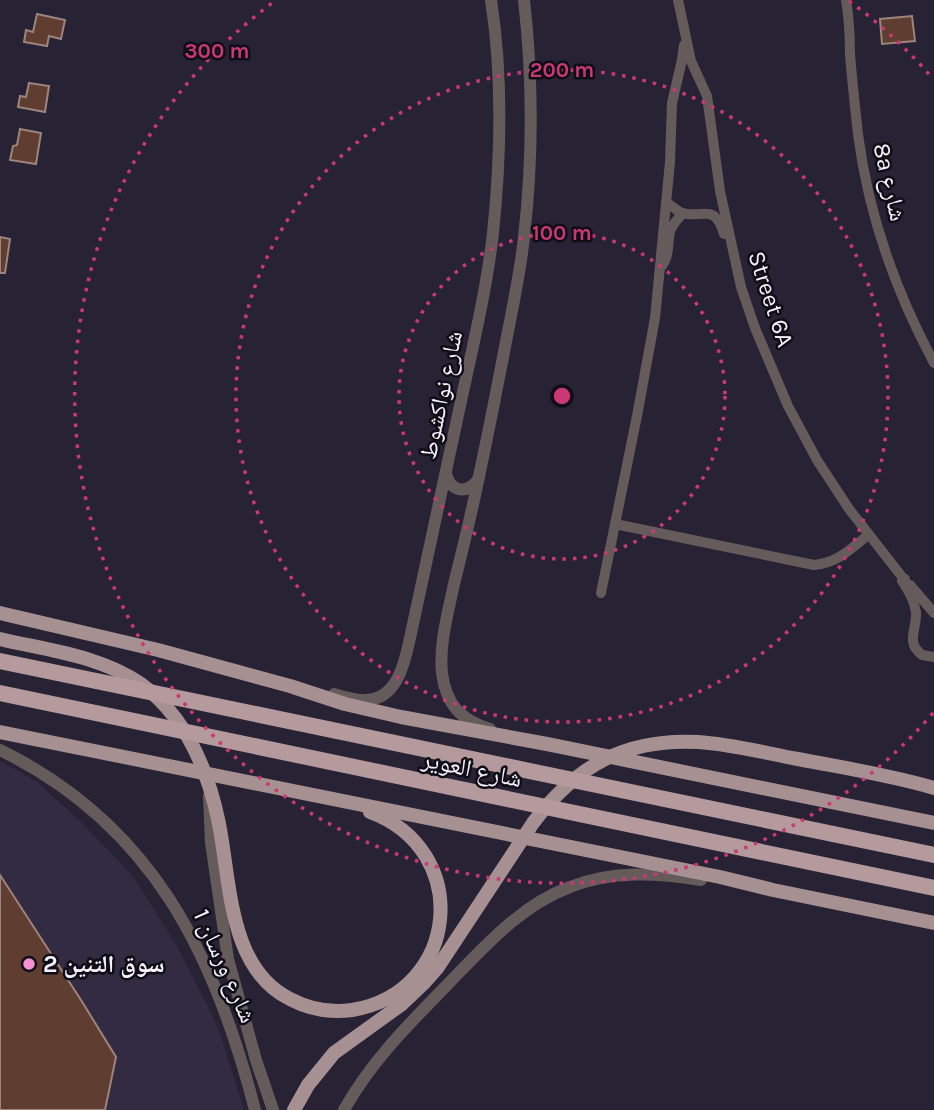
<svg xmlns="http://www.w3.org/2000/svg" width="934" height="1110" font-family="Karla,'Noto Naskh Arabic',sans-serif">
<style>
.built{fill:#322b42}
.building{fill:#603d31;stroke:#9d847c;stroke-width:2}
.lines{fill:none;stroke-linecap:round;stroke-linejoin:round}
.minor{stroke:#665b5b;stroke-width:10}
.tertiary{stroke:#665b5b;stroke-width:12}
.primary{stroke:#a79091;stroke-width:14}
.trunk{stroke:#b49a9c;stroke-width:16}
.ring{fill:none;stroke:#ca3973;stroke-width:3.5;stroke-dasharray:3.5 7}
.poi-dot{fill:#f690d0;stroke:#0f0d15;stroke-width:2.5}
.labels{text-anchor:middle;stroke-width:5;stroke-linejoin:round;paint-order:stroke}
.street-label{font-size:24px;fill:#f4f1fd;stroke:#0f0d15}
.poi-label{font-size:24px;font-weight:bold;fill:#f4f1fd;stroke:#0f0d15;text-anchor:start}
.centre{fill:#ca3973;stroke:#0f0d15;stroke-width:3.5}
.ring-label{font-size:21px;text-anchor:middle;font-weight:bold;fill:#ca3973;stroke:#0f0d15;stroke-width:5;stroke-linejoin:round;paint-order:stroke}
</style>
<rect width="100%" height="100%" fill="#272234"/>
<!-- built -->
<path class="built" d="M0,761L36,781L83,824L133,876L175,943L212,1014L222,1039L244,1110H0Z"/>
<!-- building -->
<g class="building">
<path d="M37,14L65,20L61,39L49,36L47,46L24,42L26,30L33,32Z"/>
<path d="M912,16L915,41L882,44L880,19Z"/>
<path d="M29,83L49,86L45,112L18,107L20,96L26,97Z"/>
<path d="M20,129L41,133L36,164L10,160L13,146L17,145Z"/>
<path d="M0,237L10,239L5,273H0Z"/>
<path d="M0,875L81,1000L116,1057L105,1110H0Z"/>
</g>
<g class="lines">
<!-- minor -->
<g class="minor">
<path d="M678,0L691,61L707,96L720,191L741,287L755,328L788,406L817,460L849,509L903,578"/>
<path d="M846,0C849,18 850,36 850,54C852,80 855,107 858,134C868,213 896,292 934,363"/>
<path d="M667,203C672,206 677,211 682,213C702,219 715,202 724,234"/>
<path d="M662,266C670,255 667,245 670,232C672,224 678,219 683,213"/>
<path d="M615,524L814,565C837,563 851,549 868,535"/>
<path d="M905,579L903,578L902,581C909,591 914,600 916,612C917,630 905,642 922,655L934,657"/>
<path d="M910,585L934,613"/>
<path d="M601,593L637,416L655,318L670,162L672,103L682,60L684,45"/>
</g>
<!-- tertiary -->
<g class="tertiary">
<path d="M446,473C450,493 468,495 479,478"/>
<path d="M334,694C344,697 356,701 366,700C398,699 405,661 410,638C426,563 442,489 458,415C471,354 486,294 493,233C501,156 503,77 491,0"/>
<path d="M490,729C460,720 446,704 442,673C439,644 448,613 454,584C463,548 472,512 479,476C488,435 496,393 504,352C511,314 520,276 524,237C533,158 533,79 524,0"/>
<path d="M0,750C152,824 215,954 255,1110"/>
<path d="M209,796L211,843L228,959L256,1060L273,1110"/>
<path d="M344,1110C371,1061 411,1022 449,983C485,946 521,905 570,887C613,870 657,873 701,880"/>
</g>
<!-- primary -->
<g class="primary">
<path d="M0,613L158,650L290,686L345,704L401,717L547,744L934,823"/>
<path d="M0,639C47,650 101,656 141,684C185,716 207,768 218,819C231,879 227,968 290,999C309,1009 331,1013 352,1010C460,992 473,850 370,812"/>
<path d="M0,732L720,877L773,890L934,923"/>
<path d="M294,1110L308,1085L334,1053L402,1004L423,984L438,967L533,823C576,766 625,738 698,742C731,744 765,753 798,759C844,768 890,775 934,788"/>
</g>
<!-- trunk -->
<g class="trunk">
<path d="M0,661L934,855"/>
<path d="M0,693L934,888"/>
</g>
</g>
<!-- distance rings -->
<g class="ring">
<circle cx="562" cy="396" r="163"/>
<circle cx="562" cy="396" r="326"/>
<path d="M933 713A488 488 0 1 1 275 1M849 1A488 488 0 0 1 933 79"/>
</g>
<!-- markers -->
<circle class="poi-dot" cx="29" cy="964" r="7"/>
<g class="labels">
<!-- street labels -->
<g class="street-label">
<text transform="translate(890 182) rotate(77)" y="8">8a شارع</text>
<text transform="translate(771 299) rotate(72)" y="8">Street 6A</text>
<text transform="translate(441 395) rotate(-78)" y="8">شارع نواكشوط</text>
<text transform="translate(472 769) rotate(12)" y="8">شارع العوير</text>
<text transform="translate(225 966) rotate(66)" y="8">شارع ورسان 1</text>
</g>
<!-- poi labels -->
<g class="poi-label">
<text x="43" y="972">سوق التنين 2</text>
</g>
</g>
<circle cx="562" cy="396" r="10" class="centre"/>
<g class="ring-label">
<text x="217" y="58">300 m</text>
<text x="562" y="77">200 m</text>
<text x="562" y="240">100 m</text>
</g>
</svg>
